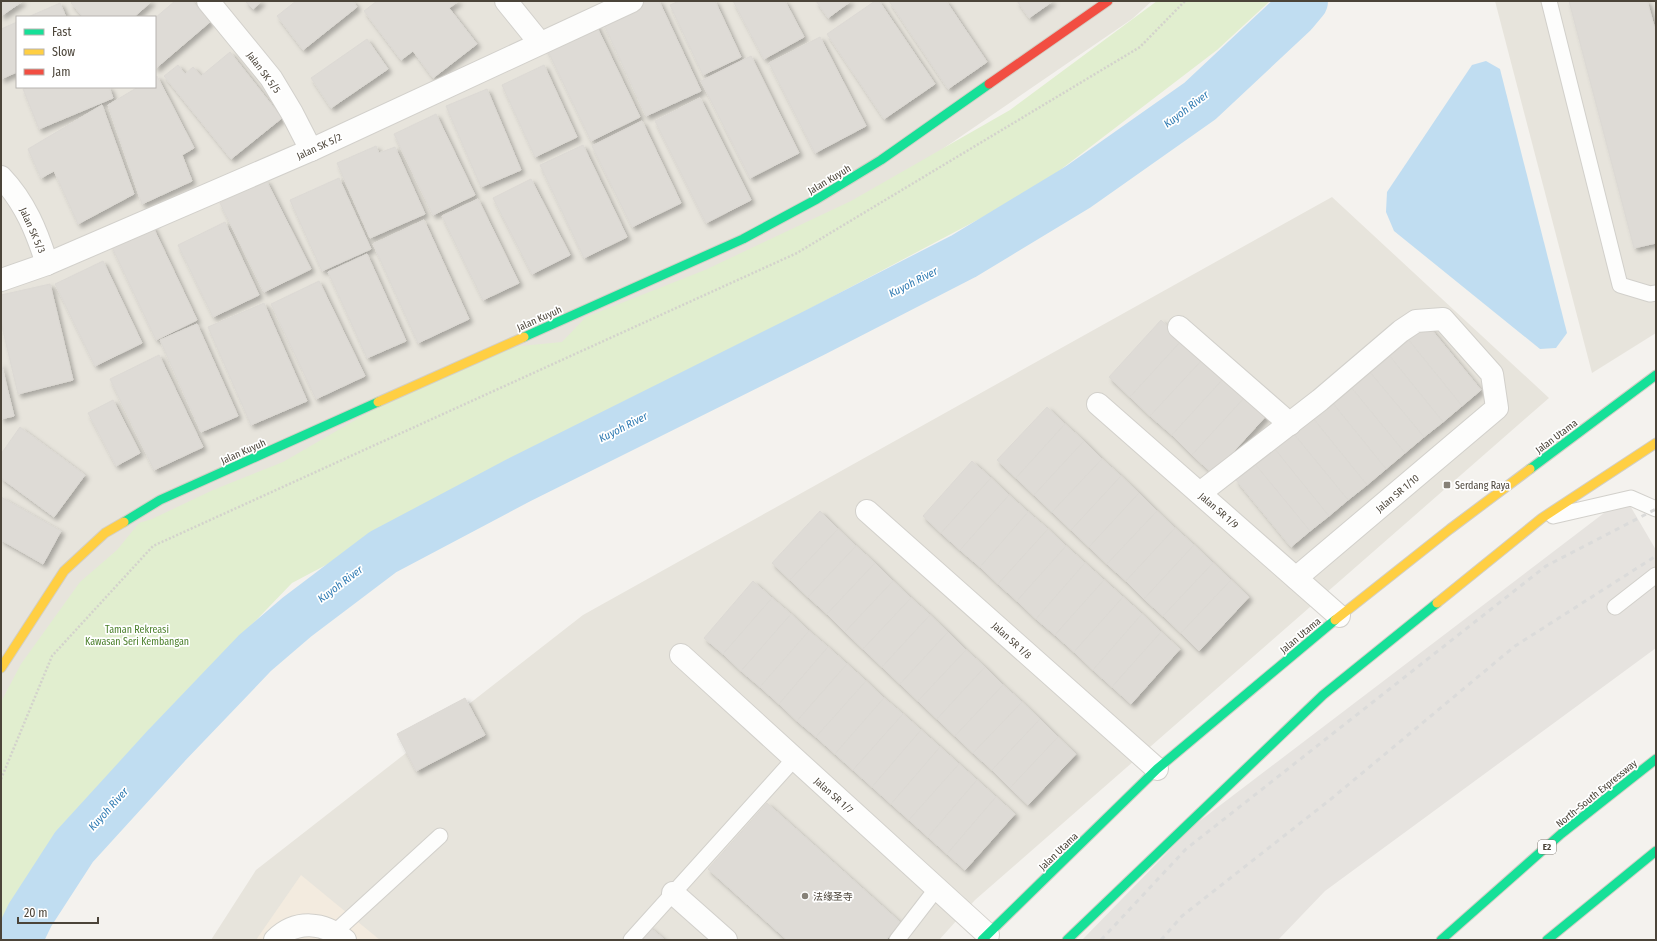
<svg xmlns="http://www.w3.org/2000/svg" width="1657" height="941" font-family="'Fira Sans Condensed','Noto Sans SC',sans-serif">
<style>
.residential{fill:#e7e4dc;fill-rule:evenodd}
.commercial{fill:#f3ebdf}
.green{fill:#e1eecf}
.parking{fill:#e6e3df}
.water{fill:#c0ddf1}
.lines{fill:none;stroke-linecap:round;stroke-linejoin:round}
.river{stroke:#c0ddf1;stroke-width:48}
.building{fill:#dedbd6;stroke:#dcd9d4;filter:url(#shadow)}
.lane-casing{stroke:#d2d0cb;stroke-width:17}
.street-casing{stroke:#d2d0cb;stroke-width:24}
.fast-casing{stroke:#d3cfc5;stroke-width:11}
.slow-casing{stroke:#d3cfc5;stroke-width:11}
.jam-casing{stroke:#d3cfc5;stroke-width:11}
.path{stroke:#d3d2cc;stroke-width:2.5;stroke-dasharray:2 2;stroke-linecap:butt}
.lane{stroke:#fdfdfc;stroke-width:15}
.street{stroke:#fdfdfc;stroke-width:22}
.fast{stroke:#16e098;stroke-width:9}
.slow{stroke:#ffcf43;stroke-width:9}
.jam{stroke:#f24e42;stroke-width:9}
.rail{stroke:#dbdbda;stroke-width:3;stroke-dasharray:5 5;stroke-linecap:butt}
.poi-dot{fill:#868178;stroke:#fff;stroke-width:1.5}
.labels{text-anchor:middle;stroke-width:3.5;stroke-linejoin:round;paint-order:stroke}
.shield{fill:#fff;stroke:#817c74;stroke-width:1}
.shield-label{font-size:9px;font-weight:bold;fill:#4b4439}
.street-label{font-size:10px;fill:#4b4439;stroke:#fff}
.poi-label{font-size:10px;fill:#4b4439;stroke:#fff;text-anchor:start}
.park-label{font-size:10px;fill:#4a7f2a;stroke:#fff}
.water-label{font-size:11px;font-style:italic;fill:#2e7ab2;stroke:#fff}
</style>
<defs>
<filter id="shadow"><feDropShadow dx="3.5" dy="3.5" stdDeviation="2" flood-color="#0004"/></filter>
</defs>
<rect width="100%" height="100%" fill="#f4f2ee"/>
<!-- residential -->
<g class="residential">
<path d="M1,1H1152L1132,19L887,187L71,604L8,689L1,705ZM17,17H155V87H17Z"/>
<path d="M1495,1H1656V333L1592,373Z"/>
<path d="M1332,197L1549,398L975,900L939,940H211L256,870L583,615Z"/>
</g>
<!-- commercial -->
<path class="commercial" d="M301,875L380,940H256Z"/>
<!-- green -->
<path class="green" d="M1157,1H1270L1217,50L1034,190L292,583L128,753L1,932V702L21,664L80,582L117,550L139,523L152,519L213,490L283,462L383,404L510,347L562,342L586,317L705,270L851,201L1010,110Z"/>
<!-- parking -->
<path class="parking" d="M1625,497L1656,550V648L1325,891L1278,940H1082L1193,826Z"/>
<!-- water -->
<path class="water" d="M1486,61L1500,69L1567,333L1556,348L1540,349L1394,231L1386,212L1387,192L1472,65Z"/>
<g class="lines">
<!-- river -->
<path class="river" d="M18,940L30,915L74,847L167,745L255,653L297,617L383,552L519,480L814,333L964,256L1078,187L1200,101L1294,13L1304,1"/>
</g>
<!-- building -->
<g class="building">
<path d="M1,1H23L1,16Z"/>
<path d="M73,1H152L134,17H83L71,3Z"/>
<path d="M175,1H192L210,22L155,69V18Z"/>
<path d="M245,1H262L253,9Z"/>
<path d="M296,1H353L357,7L303,50L277,16Z"/>
<path d="M377,1H459L449,8L477,44L433,78L413,51L401,60L364,11Z"/>
<path d="M642,1H659L701,91L646,116L602,20Z"/>
<path d="M679,1H715L741,57L703,75L670,5Z"/>
<path d="M733,1H785L804,37L764,59Z"/>
<path d="M816,1H851L828,18Z"/>
<path d="M875,1H879L935,84L884,119L827,34Z"/>
<path d="M889,1H946L987,62L948,89Z"/>
<path d="M1017,1H1053L1029,18Z"/>
<path d="M1569,1H1647L1656,33V243L1634,248Z"/>
<path d="M60,3L66,17H28Z"/>
<path d="M594,21L640,117L591,141L545,45Z"/>
<path d="M17,22V72L1,79V29Z"/>
<path d="M820,37L866,126L815,153L769,63Z"/>
<path d="M367,39L388,69L331,108L311,78Z"/>
<path d="M230,52L282,118L231,159L164,76L178,65L185,74L193,67L201,76Z"/>
<path d="M751,56L799,153L750,178L701,81Z"/>
<path d="M544,65L577,137L535,157L502,85Z"/>
<path d="M157,76L194,148L182,155L192,181L142,204L108,105L138,87H155V77Z"/>
<path d="M29,87H109L113,98L39,129L23,89Z"/>
<path d="M487,89L521,170L481,187L446,106Z"/>
<path d="M700,98L751,200L706,223L655,121Z"/>
<path d="M102,105L134,194L78,224L54,171L41,178L28,149Z"/>
<path d="M436,114L475,195L433,215L394,134Z"/>
<path d="M642,121L681,203L632,227L592,146Z"/>
<path d="M583,145L627,237L584,258L540,165Z"/>
<path d="M376,146L379,153L395,147L425,214L370,238L337,163Z"/>
<path d="M339,178L371,249L322,271L290,200Z"/>
<path d="M531,179L570,255L532,274L493,198Z"/>
<path d="M266,180L311,269L264,292L220,203Z"/>
<path d="M478,199L519,283L483,300L442,216Z"/>
<path d="M424,220L469,319L418,343L373,244Z"/>
<path d="M225,222L259,295L213,317L178,245Z"/>
<path d="M152,225L197,320L156,340L111,245Z"/>
<path d="M367,254L406,341L367,358L328,272Z"/>
<path d="M103,261L142,343L95,366L55,284Z"/>
<path d="M319,281L365,376L316,399L271,304Z"/>
<path d="M50,284L73,380L18,394L1,322V295Z"/>
<path d="M264,303L307,401L251,425L208,327Z"/>
<path d="M1161,320L1182,340L1130,397L1109,377Z"/>
<path d="M1426,323L1481,390L1462,406L1407,338Z"/>
<path d="M197,324L238,416L201,432L160,340Z"/>
<path d="M1407,338L1462,406L1443,422L1388,354Z"/>
<path d="M1182,340L1203,359L1150,416L1130,397Z"/>
<path d="M1388,354L1443,422L1424,437L1368,370Z"/>
<path d="M159,355L203,447L154,470L110,379Z"/>
<path d="M1203,359L1224,378L1172,435L1150,416Z"/>
<path d="M1,363L14,416L1,419Z"/>
<path d="M1368,370L1424,437L1405,453L1350,386Z"/>
<path d="M1224,378L1245,397L1192,455L1172,435Z"/>
<path d="M1350,386L1405,453L1386,469L1331,401Z"/>
<path d="M1245,397L1266,416L1213,474L1192,455Z"/>
<path d="M113,400L140,453L116,466L88,413Z"/>
<path d="M1331,401L1386,469L1367,485L1312,417Z"/>
<path d="M1047,407L1065,424L1016,478L997,460Z"/>
<path d="M1312,417L1367,485L1348,500L1293,433Z"/>
<path d="M1065,424L1084,441L1034,495L1016,478Z"/>
<path d="M20,427L85,475L54,517L1,478V454Z"/>
<path d="M1293,433L1348,500L1329,516L1274,448Z"/>
<path d="M1084,441L1102,459L1052,512L1034,495Z"/>
<path d="M1274,448L1329,516L1310,531L1255,464Z"/>
<path d="M1102,459L1121,476L1071,530L1052,512Z"/>
<path d="M972,461L991,478L941,533L923,516Z"/>
<path d="M1255,464L1310,531L1291,547L1236,480Z"/>
<path d="M1121,476L1139,493L1089,547L1071,530Z"/>
<path d="M991,478L1009,495L960,550L941,533Z"/>
<path d="M1139,493L1157,511L1107,564L1089,547Z"/>
<path d="M1009,495L1028,512L980,567L960,550Z"/>
<path d="M1,497L61,531L43,564L1,540Z"/>
<path d="M820,511L838,529L790,580L772,563Z"/>
<path d="M1157,511L1175,528L1126,581L1107,564Z"/>
<path d="M1028,512L1048,529L998,584L980,567Z"/>
<path d="M1175,528L1194,545L1144,599L1126,581Z"/>
<path d="M838,529L856,546L808,597L790,580Z"/>
<path d="M1048,529L1066,546L1017,601L998,584Z"/>
<path d="M1194,545L1213,563L1163,616L1144,599Z"/>
<path d="M856,546L875,563L827,614L808,597Z"/>
<path d="M1066,546L1085,563L1036,619L1017,601Z"/>
<path d="M875,563L893,581L845,632L827,614Z"/>
<path d="M1085,563L1104,580L1055,635L1036,619Z"/>
<path d="M1213,563L1231,580L1181,633L1163,616Z"/>
<path d="M1104,580L1123,597L1074,652L1055,635Z"/>
<path d="M1231,580L1249,597L1199,651L1181,633Z"/>
<path d="M753,581L772,598L723,654L704,638Z"/>
<path d="M893,581L911,598L863,649L845,632Z"/>
<path d="M1123,597L1142,614L1093,670L1074,652Z"/>
<path d="M772,598L791,614L741,671L723,654Z"/>
<path d="M911,598L930,615L882,667L863,649Z"/>
<path d="M791,614L809,631L760,687L741,671Z"/>
<path d="M1142,614L1161,632L1112,687L1093,670Z"/>
<path d="M930,615L948,632L900,684L882,667Z"/>
<path d="M809,631L828,647L779,704L760,687Z"/>
<path d="M948,632L966,650L918,701L900,684Z"/>
<path d="M1161,632L1180,649L1131,704L1112,687Z"/>
<path d="M828,647L847,664L797,721L779,704Z"/>
<path d="M966,650L985,667L937,719L918,701Z"/>
<path d="M847,664L866,681L816,737L797,721Z"/>
<path d="M985,667L1003,685L955,736L937,719Z"/>
<path d="M866,681L884,698L835,754L816,737Z"/>
<path d="M1003,685L1022,702L973,753L955,736Z"/>
<path d="M465,698L485,735L416,771L397,734Z"/>
<path d="M884,698L903,714L853,770L835,754Z"/>
<path d="M1022,702L1040,719L992,770L973,753Z"/>
<path d="M903,714L921,730L872,787L853,770Z"/>
<path d="M1040,719L1058,737L1010,788L992,770Z"/>
<path d="M921,730L940,747L891,804L872,787Z"/>
<path d="M1058,737L1076,754L1028,805L1010,788Z"/>
<path d="M940,747L959,764L909,820L891,804Z"/>
<path d="M959,764L977,780L928,837L909,820Z"/>
<path d="M977,780L996,797L947,854L928,837Z"/>
<path d="M996,797L1015,814L965,870L947,854Z"/>
<path d="M767,803L901,923L886,940H787L708,869Z"/>
<path d="M648,926L665,940H636Z"/>
</g>
<g class="lines">
<!-- lane casing -->
<g class="lane-casing">
<g id="lane">
<path d="M1549,1L1620,285L1650,294L1656,293"/>
<path d="M1553,516L1631,498L1656,509"/>
<path d="M1615,607L1656,575"/>
<path d="M335,932L440,836"/>
<path d="M631,940L795,758"/>
<path d="M897,940L937,888"/>
</g>
</g>
<!-- street casing -->
<g class="street-casing">
<g id="street">
<path d="M208,1L271,78L292,113L311,150"/>
<path d="M506,1L540,43"/>
<path d="M1,177C25,202 37,232 47,264"/>
<path d="M1,280L47,264L311,150L632,1"/>
<path d="M1179,327L1290,424"/>
<path d="M1098,404L1339,616"/>
<path d="M1200,493L1320,400L1401,331L1416,321L1443,319L1492,374L1497,408L1296,578"/>
<path d="M867,511L1157,769"/>
<path d="M681,655L988,935"/>
<path d="M673,893L726,940"/>
<path d="M275,940C296,919 324,922 345,940"/>
</g>
</g>
<!-- fast casing -->
<g class="fast-casing">
<g id="fast">
<path d="M524,337L743,239L817,199L881,160L989,84"/>
<path d="M1530,469L1656,375"/>
<path d="M124,522L160,500L378,402"/>
<path d="M982,940L1157,769L1335,620"/>
<path d="M1067,940L1323,695L1437,603"/>
<path d="M1441,940L1561,834L1656,759"/>
<path d="M1547,940L1656,851"/>
</g>
</g>
<!-- slow casing -->
<g class="slow-casing">
<g id="slow">
<path d="M378,402L524,337"/>
<path d="M1437,603L1542,518L1656,443"/>
<path d="M1335,620L1450,529L1530,469"/>
<path d="M1,668L64,571L105,533L124,522"/>
</g>
</g>
<!-- jam casing -->
<g class="jam-casing">
<path id="jam" d="M989,84L1108,1"/>
</g>
<!-- path -->
<path class="path" d="M1,779L52,656L153,546L797,253L1140,47L1185,1"/>
<!-- lane -->
<use href="#lane" class="lane"/>
<!-- street -->
<use href="#street" class="street"/>
<!-- fast -->
<use href="#fast" class="fast"/>
<!-- slow -->
<use href="#slow" class="slow"/>
<!-- jam -->
<use href="#jam" class="jam"/>
<!-- rail -->
<g class="rail">
<path d="M1101,940L1186,849L1546,566L1656,509"/>
<path d="M1161,940L1182,916L1331,799L1515,646L1656,556"/>
</g>
</g>
<!-- markers -->
<g class="poi-dot">
<rect x="1443" y="481" width="8" height="8" rx="2"/>
<circle cx="805" cy="896" r="4"/>
</g>
<g class="labels">
<!-- shield labels -->
<rect class="shield" x="1538" y="840" width="18" height="14" rx="3"/>
<g class="shield-label">
<text x="1547" y="850">E2</text>
</g>
<!-- street labels -->
<g class="street-label">
<text transform="translate(264 72) rotate(53)" y="4">Jalan SK 5/5</text>
<text transform="translate(319 146) rotate(-25)" y="4">Jalan SK 5/2</text>
<text transform="translate(829 179) rotate(-31)" y="4">Jalan Kuyuh</text>
<text transform="translate(33 230) rotate(66)" y="4">Jalan SK 5/3</text>
<text transform="translate(539 318) rotate(-24)" y="4">Jalan Kuyuh</text>
<text transform="translate(1556 436) rotate(-37)" y="4">Jalan Utama</text>
<text transform="translate(243 451) rotate(-24)" y="4">Jalan Kuyuh</text>
<text transform="translate(1397 493) rotate(-40)" y="4">Jalan SR 1/10</text>
<text transform="translate(1219 510) rotate(41)" y="4">Jalan SR 1/9</text>
<text transform="translate(1300 635) rotate(-40)" y="4">Jalan Utama</text>
<text transform="translate(1012 640) rotate(42)" y="4">Jalan SR 1/8</text>
<text transform="translate(1596 793) rotate(-39)" y="4">North–South Expressway</text>
<text transform="translate(834 795) rotate(42)" y="4">Jalan SR 1/7</text>
<text transform="translate(1058 851) rotate(-44)" y="4">Jalan Utama</text>
</g>
<!-- poi labels -->
<g class="poi-label">
<text x="1455" y="489">Serdang Raya</text>
<text x="813" y="900">法缘圣寺</text>
</g>
<!-- park labels -->
<g class="park-label">
<text x="137" y="633">Taman Rekreasi<tspan x="137" dy="12">Kawasan Seri Kembangan</tspan></text>
</g>
<!-- water labels -->
<g class="water-label">
<text transform="translate(1186 109) rotate(-37)" y="4">Kuyoh River</text>
<text transform="translate(913 282) rotate(-27)" y="4">Kuyoh River</text>
<text transform="translate(623 427) rotate(-27)" y="4">Kuyoh River</text>
<text transform="translate(340 584) rotate(-37)" y="4">Kuyoh River</text>
<text transform="translate(108 809) rotate(-48)" y="4">Kuyoh River</text>
</g>
</g>
<!-- border -->
<rect width="1657" height="941" fill="none" stroke="#4b4439" stroke-width="4"/>
<!-- legend -->
<rect x="16" y="16" width="140" height="72" fill="#ffffff" stroke="#b7b4b0"/>
<rect x="24" y="29" width="20" height="6" fill="#16e098" stroke="#b7b4b0"/>
<text x="52" y="36" font-size="12" fill="#4b4439">Fast</text>
<rect x="24" y="49" width="20" height="6" fill="#ffcf43" stroke="#b7b4b0"/>
<text x="52" y="56" font-size="12" fill="#4b4439">Slow</text>
<rect x="24" y="69" width="20" height="6" fill="#f24e42" stroke="#b7b4b0"/>
<text x="52" y="76" font-size="12" fill="#4b4439">Jam</text>
<!-- scale -->
<path d="M18 917v6h80v-6" fill="none" stroke="#4b4439" stroke-width="2"/>
<text x="24" y="917" font-size="12" fill="#4b4439" stroke="#ffffff" stroke-width="3" paint-order="stroke">20 m</text>
</svg>
